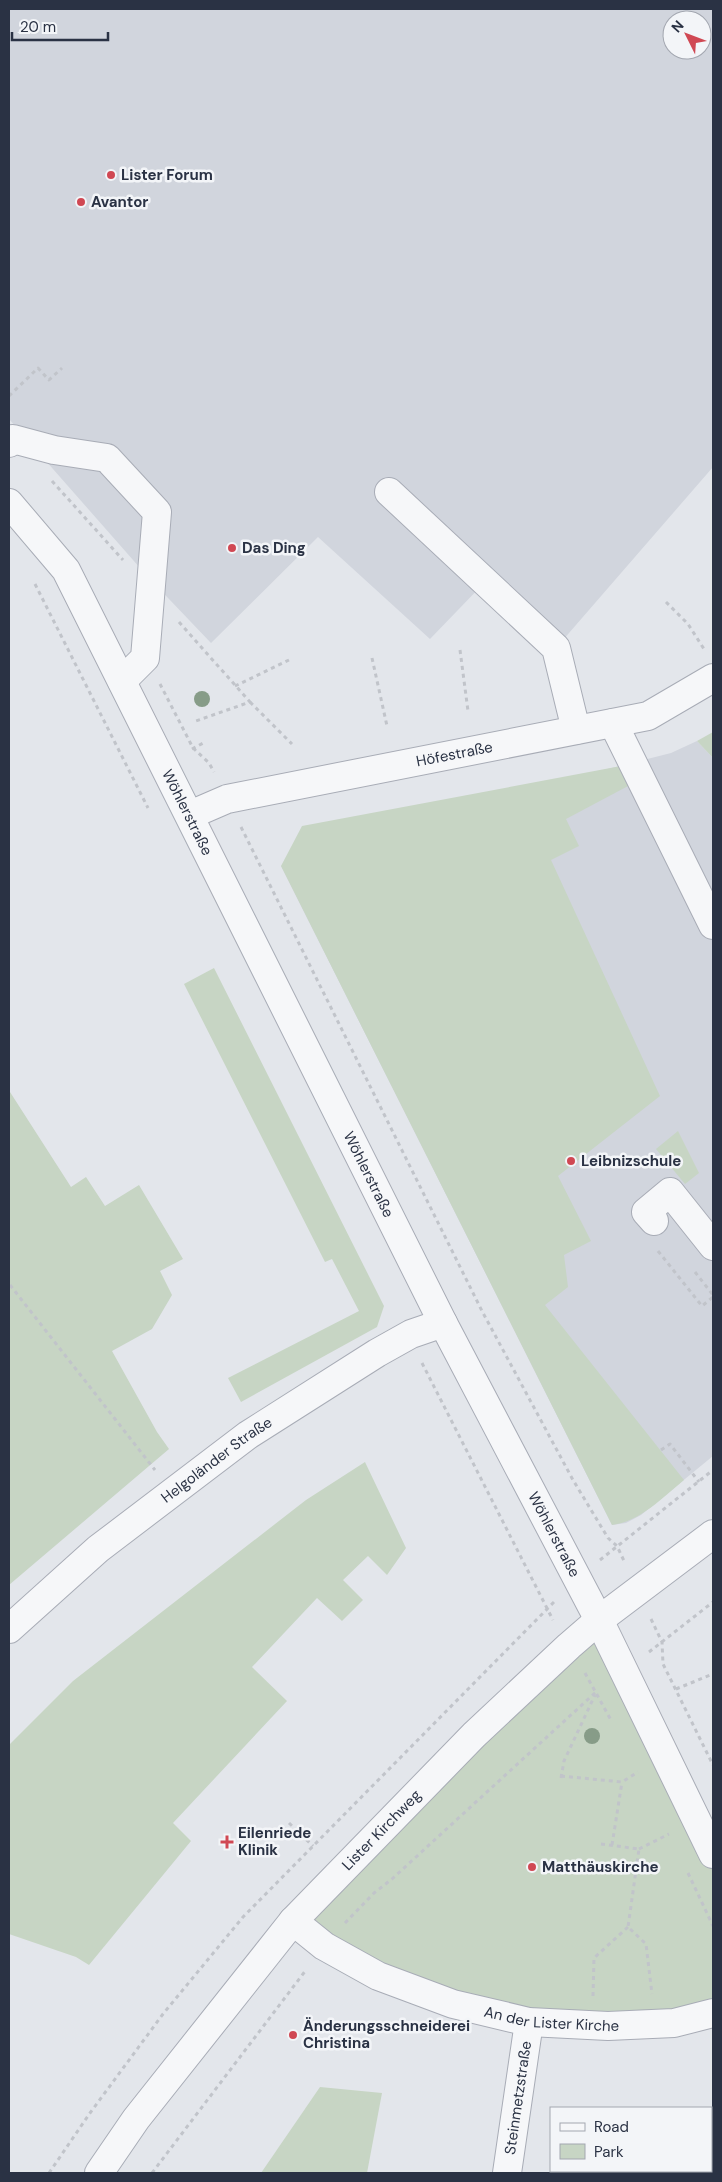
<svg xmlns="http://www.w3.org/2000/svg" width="722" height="2182" font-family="'DM Sans',sans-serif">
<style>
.built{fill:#d1d5dd;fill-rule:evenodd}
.green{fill:#c7d5c4}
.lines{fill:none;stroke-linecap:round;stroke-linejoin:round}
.minor-casing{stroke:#a8acb6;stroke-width:30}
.path{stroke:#c1c4ca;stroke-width:3;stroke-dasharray:4 4;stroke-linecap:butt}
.minor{stroke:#f6f7f9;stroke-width:28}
.tree{fill:#879c88}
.poi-dot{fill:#d04853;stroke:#f3f5f8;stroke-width:2}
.labels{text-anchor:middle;stroke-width:5;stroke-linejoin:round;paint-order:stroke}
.poi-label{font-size:15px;font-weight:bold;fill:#2a3244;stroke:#f3f5f8;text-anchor:start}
.street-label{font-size:15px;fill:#2a3244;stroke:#f3f5f8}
</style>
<rect width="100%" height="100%" fill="#e3e6eb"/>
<!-- built -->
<g class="built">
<path d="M9,9H713V467L556,648L485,582L430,639L318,537L211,643L148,577L9,419ZM672,20H702V50H672Z"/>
<path d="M697,741L713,758V1456L641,1515L626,1523L612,1525L281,866L600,771L671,753Z"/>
</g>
<!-- green -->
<g class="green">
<path d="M713,732V758L697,741Z"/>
<path d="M621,766L630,785L566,819L579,846L551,860L660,1096L558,1176L591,1241L564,1255L568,1287L545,1305L684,1480C662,1498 641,1521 612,1525L281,866L302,826Z"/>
<path d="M214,968L384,1306L377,1327L241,1402L228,1378L359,1311L332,1259L325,1262L184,984Z"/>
<path d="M10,1092L71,1187L86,1177L105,1206L139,1185L183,1259L160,1271L172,1295L152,1329L112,1351L157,1432L169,1449L9,1585Z"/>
<path d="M678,1131L699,1173L685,1184L656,1149Z"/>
<path d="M365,1462L406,1548L387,1575L368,1556L343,1580L363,1600L342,1621L317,1598L252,1667L287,1701L173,1823L191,1841L89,1965L76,1957L9,1934V1745L73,1681L306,1500Z"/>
<path d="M599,1620L713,1854V2013L674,2023L453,2004L293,1921Z"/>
<path d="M320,2087L382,2093L367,2173H261Z"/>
<path d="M653,2171H707L708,2173H653Z"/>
</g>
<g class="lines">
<!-- minor casing -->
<g class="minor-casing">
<g id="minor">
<path d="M9,443L13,439L54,450L107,458L157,512L145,658L122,681"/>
<path d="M389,492L556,648L576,730"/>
<path id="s1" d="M9,503L66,570L443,1323L599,1620L713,1854"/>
<path d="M613,723L713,925"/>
<path id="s2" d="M190,815L227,799L648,716L713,678"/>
<path d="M654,1221L646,1212L670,1192L713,1246"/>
<path id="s3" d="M9,1629L98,1549L248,1435L377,1353L411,1334L443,1323"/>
<path id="s4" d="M293,1921L324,1946L378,1976L453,2004L529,2022L608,2026L674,2023L713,2013"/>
<path id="s5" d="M99,2173L136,2119L293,1921L474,1735L569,1646L599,1620L713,1534"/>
<path id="s6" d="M507,2173L529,2022"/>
</g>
</g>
<!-- path -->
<g class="path">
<path d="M9,396L38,368L49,380L62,368"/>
<path d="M52,481L123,560"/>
<path d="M35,584L148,808"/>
<path d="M666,602L688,624L704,649"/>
<path d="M179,622L250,702L193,722"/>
<path d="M460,650L468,711"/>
<path d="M372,658L387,726"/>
<path d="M160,684L193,748L209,763L214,772"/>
<path d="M235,686L289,660"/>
<path d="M250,702L292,744"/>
<path d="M192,749L205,742"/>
<path d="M241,827L482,1311L573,1480L608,1538L617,1546L625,1563"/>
<path d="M658,1251L702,1306L713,1297"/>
<path d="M695,1272L713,1295"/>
<path d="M10,1285L155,1470"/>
<path d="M422,1363L553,1620"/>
<path d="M661,1450L670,1444L699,1482"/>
<path d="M600,1560L713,1470"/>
<path d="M651,1619L662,1642L663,1664L713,1765"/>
<path d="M649,1652L713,1602"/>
<path d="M585,1673L612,1722"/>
<path d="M676,1689L713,1674"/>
<path d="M561,1776L622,1782L638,1772"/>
<path d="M561,1778L564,1761L595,1695"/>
<path d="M289,1823L313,1846"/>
<path d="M601,1844L639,1849L628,1927L646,1944L652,1994"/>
<path d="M612,1845L622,1782"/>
<path d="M639,1849L669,1834"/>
<path d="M688,1873L713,1926"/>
<path d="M345,1923L374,1893L392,1879L596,1692"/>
<path d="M593,1996L594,1958L628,1927"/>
<path d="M49,2173L90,2113L163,2014L243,1917L555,1601"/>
<path d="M152,2173L306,1970"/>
</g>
<!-- minor -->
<use href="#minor" class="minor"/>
</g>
<!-- trees -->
<g class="tree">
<circle cx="202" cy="699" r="8"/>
<circle cx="592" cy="1736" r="8"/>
</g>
<!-- markers -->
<g class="poi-dot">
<circle cx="111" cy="175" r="5"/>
<circle cx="81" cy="202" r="5"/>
<circle cx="232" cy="548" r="5"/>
<circle cx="571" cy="1161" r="5"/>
<path d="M224.5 1834.5h5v5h5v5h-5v5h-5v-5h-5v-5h5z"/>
<circle cx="532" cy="1867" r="5"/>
<circle cx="293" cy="2035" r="5"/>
</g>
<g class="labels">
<!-- poi labels -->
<g class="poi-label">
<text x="121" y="180">Lister Forum</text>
<text x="91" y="207">Avantor</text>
<text x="242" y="553">Das Ding</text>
<text x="581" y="1166">Leibnizschule</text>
<text x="238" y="1838">Eilenriede<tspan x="238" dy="17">Klinik</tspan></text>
<text x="542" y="1872">Matthäuskirche</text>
<text x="303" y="2031">Änderungsschneiderei<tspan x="303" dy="17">Christina</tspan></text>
</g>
<!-- street labels -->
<g class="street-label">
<text dy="5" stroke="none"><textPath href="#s2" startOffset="272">Höfestraße</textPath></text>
<text dy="5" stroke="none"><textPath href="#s1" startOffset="359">Wöhlerstraße</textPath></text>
<text dy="5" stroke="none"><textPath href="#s1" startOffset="764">Wöhlerstraße</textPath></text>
<text dy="5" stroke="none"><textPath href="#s3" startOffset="268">Helgoländer Straße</textPath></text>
<text dy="5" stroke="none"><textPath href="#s1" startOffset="1169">Wöhlerstraße</textPath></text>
<text dy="5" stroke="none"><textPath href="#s5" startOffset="445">Lister Kirchweg</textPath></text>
<text dy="5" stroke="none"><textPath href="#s4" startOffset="282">An der Lister Kirche</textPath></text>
<text dy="5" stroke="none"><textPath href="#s6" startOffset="76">Steinmetzstraße</textPath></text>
</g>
</g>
<!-- border -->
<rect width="722" height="2182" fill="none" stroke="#2a3244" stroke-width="20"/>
<!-- legend -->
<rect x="550" y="2107" width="162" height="65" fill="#f3f5f8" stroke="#a3a7b0"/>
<rect x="560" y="2123" width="25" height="8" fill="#f6f7f9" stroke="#a3a7b0"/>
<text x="594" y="2132" font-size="15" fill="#2a3244">Road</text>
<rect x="560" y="2144" width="25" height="15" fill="#c7d5c4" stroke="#a3a7b0"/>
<text x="594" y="2157" font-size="15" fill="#2a3244">Park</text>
<!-- north arrow -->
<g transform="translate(687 35) rotate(312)"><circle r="24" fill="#f3f5f8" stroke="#a3a7b0"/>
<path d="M0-4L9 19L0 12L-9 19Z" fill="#d04853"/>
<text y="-8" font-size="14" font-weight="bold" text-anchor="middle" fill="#2a3244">N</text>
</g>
<!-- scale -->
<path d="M12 32v8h96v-8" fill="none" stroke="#2a3244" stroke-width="2.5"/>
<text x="20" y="32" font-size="15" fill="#2a3244" stroke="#f3f5f8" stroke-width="4" paint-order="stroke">20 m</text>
</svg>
